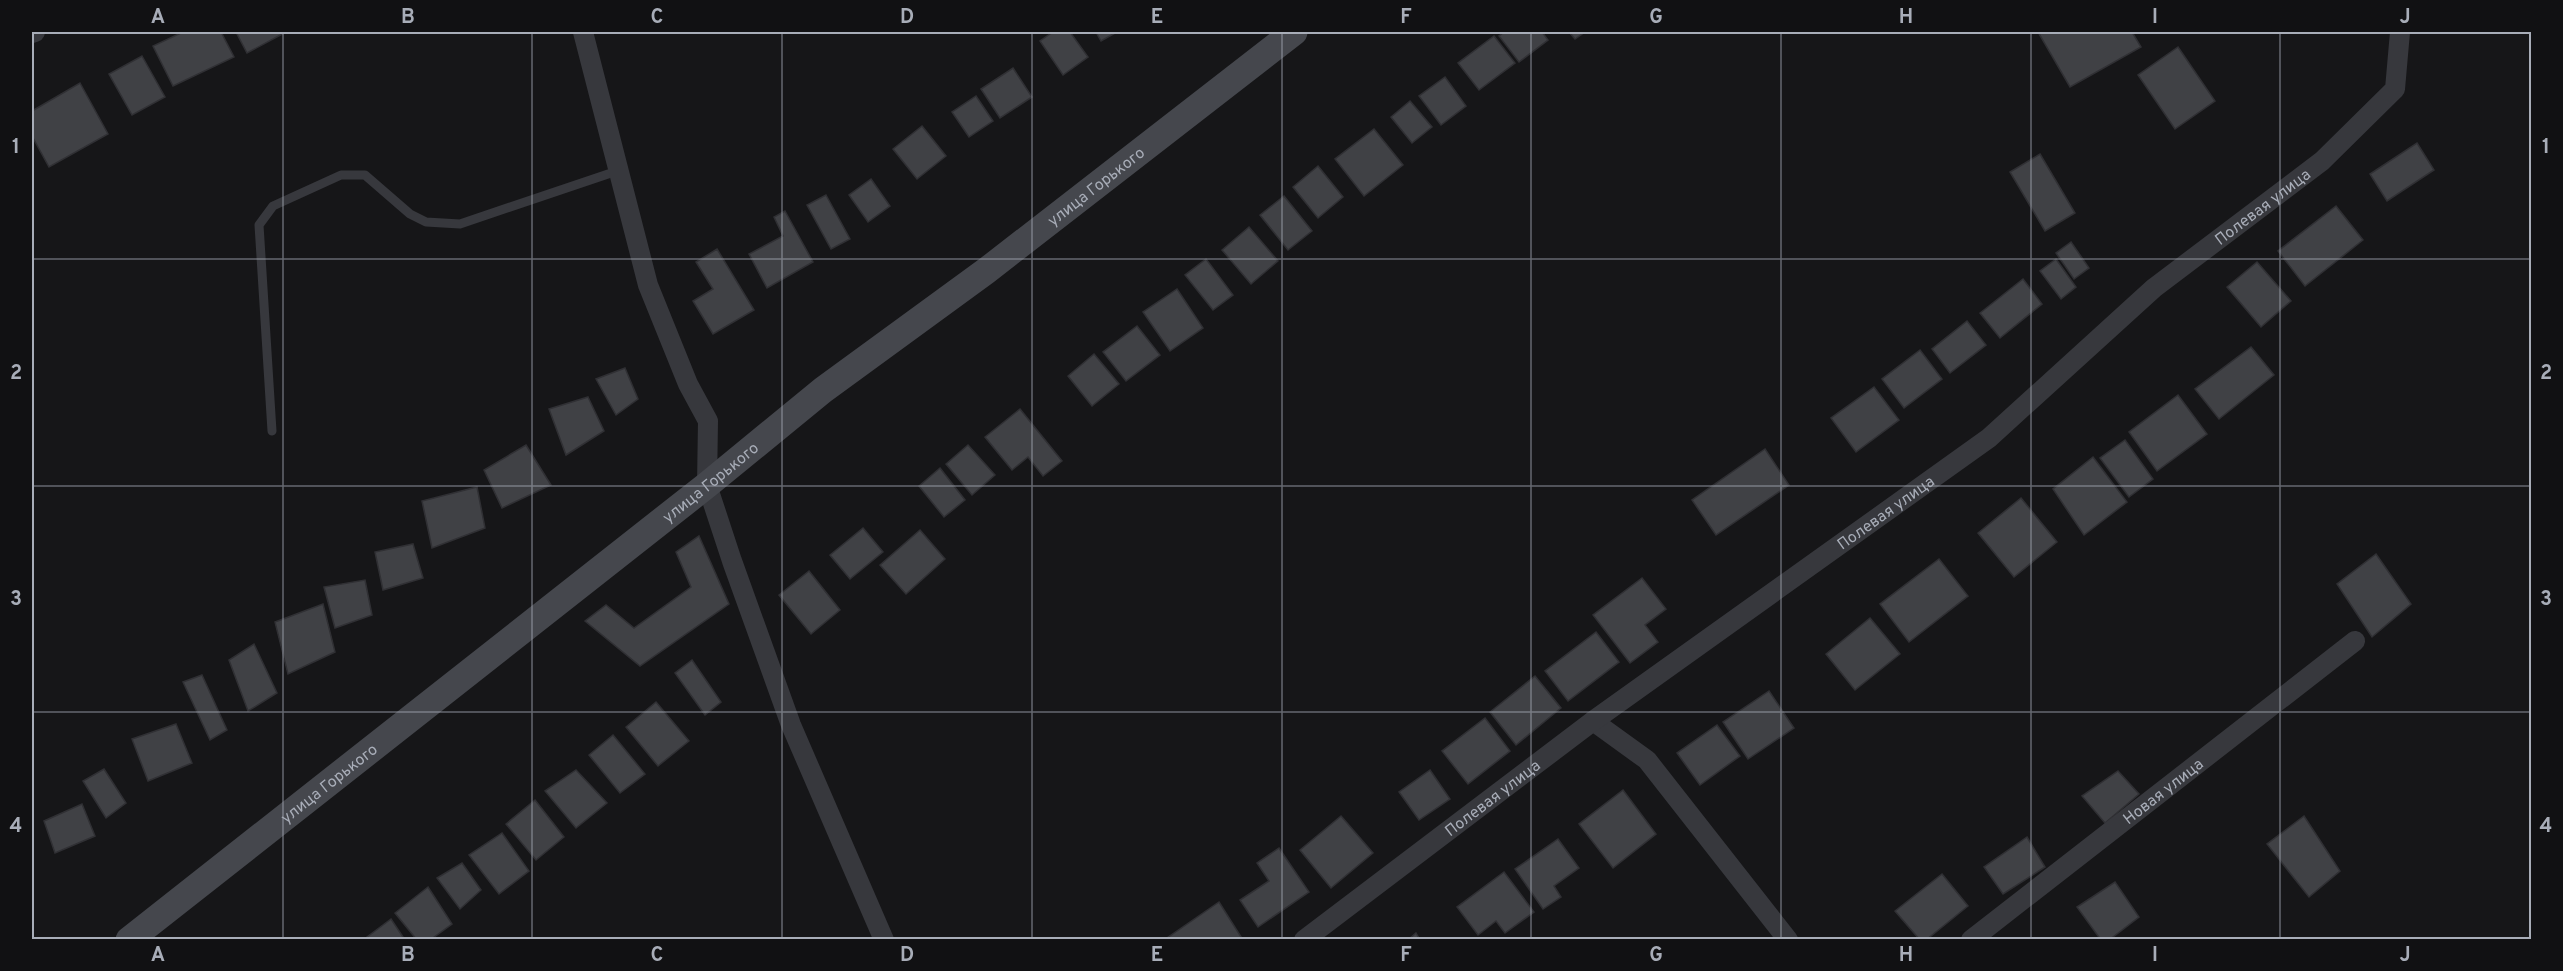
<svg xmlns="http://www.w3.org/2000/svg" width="2563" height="971" font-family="Overpass,sans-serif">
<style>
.building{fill:#404145;stroke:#303034;stroke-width:1.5}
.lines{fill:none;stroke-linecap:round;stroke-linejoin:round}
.lane{stroke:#37383d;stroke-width:9}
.street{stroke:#37383d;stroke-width:20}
.secondary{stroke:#45474d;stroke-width:27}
.grid{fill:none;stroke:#a8adb8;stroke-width:1.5;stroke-opacity:0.55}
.labels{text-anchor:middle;stroke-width:4.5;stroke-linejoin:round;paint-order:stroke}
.street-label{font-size:16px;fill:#a8adb8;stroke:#111113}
.neatline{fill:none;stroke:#a8adb8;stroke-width:2}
.grid-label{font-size:20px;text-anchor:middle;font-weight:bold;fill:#a8adb8}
</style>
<rect width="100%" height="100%" fill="#161618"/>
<!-- building -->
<g class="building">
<path d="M183,32H221L234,57L173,86L153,46Z"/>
<path d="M236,32H286L247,53Z"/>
<path d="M1053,32H1070L1088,57L1063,75L1040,41Z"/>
<path d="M1096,32H1117L1101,41Z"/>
<path d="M1504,32H1542L1548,40L1519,62L1499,36Z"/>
<path d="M1569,32H1585L1575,39Z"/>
<path d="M2038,32H2132L2141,47L2070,87Z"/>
<path d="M1494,36L1515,63L1479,90L1458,63Z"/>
<path d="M2178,47L2215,101L2175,129L2138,75Z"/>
<path d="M142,56L165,97L132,115L109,74Z"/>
<path d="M1013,68L1032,97L1000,118L981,89Z"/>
<path d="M1445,77L1466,106L1441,125L1419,96Z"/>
<path d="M80,83L108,134L49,167L32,136V111Z"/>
<path d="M976,96L993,121L969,137L952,112Z"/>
<path d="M1410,101L1432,127L1412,143L1391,117Z"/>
<path d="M922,126L946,156L917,179L893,149Z"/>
<path d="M1374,129L1403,165L1364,196L1335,159Z"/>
<path d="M2417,143L2434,170L2387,201L2370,174Z"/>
<path d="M2040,154L2075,213L2045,231L2010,172Z"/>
<path d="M1318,166L1343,197L1318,218L1293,187Z"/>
<path d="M871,179L890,206L868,222L849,195Z"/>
<path d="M826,195L850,239L831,249L807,205Z"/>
<path d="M1284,196L1312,231L1288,250L1260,215Z"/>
<path d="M2336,206L2363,240L2305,286L2278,251Z"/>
<path d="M785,211L813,262L767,288L749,254L783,236L774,217Z"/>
<path d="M1249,227L1278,261L1251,284L1222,250Z"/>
<path d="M2071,242L2089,268L2074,279L2056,253Z"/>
<path d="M717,249L754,310L713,334L693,301L713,289L696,262Z"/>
<path d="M1206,259L1233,295L1213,310L1185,275Z"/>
<path d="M2056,259L2076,287L2061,299L2040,271Z"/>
<path d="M2257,262L2291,301L2261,327L2227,287Z"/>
<path d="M2023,279L2042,304L2000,338L1980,313Z"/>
<path d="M1177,289L1203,328L1170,351L1143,312Z"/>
<path d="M1967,321L1986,345L1950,373L1932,349Z"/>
<path d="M1137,326L1160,355L1126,381L1103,352Z"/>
<path d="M2251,347L2274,375L2219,419L2195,389Z"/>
<path d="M1920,350L1942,379L1904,408L1882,379Z"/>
<path d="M1094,354L1119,384L1092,406L1068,376Z"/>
<path d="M625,368L638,399L616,415L596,379Z"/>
<path d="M1874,387L1899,420L1856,452L1831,418Z"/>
<path d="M2178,395L2207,434L2157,471L2129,432Z"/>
<path d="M588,397L604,431L566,455L549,409Z"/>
<path d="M1020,409L1062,461L1043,476L1028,457L1012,470L985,437Z"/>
<path d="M2125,440L2153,479L2129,497L2100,458Z"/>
<path d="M526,445L551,485L502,508L484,470Z"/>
<path d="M968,445L995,475L972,495L946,464Z"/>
<path d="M1765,449L1789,485L1716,535L1692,500Z"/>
<path d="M2093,457L2127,502L2084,535L2053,489Z"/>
<path d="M940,468L965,500L944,517L919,486Z"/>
<path d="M477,487L485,528L432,548L422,501Z"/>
<path d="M2021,498L2057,542L2014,577L1978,533Z"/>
<path d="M863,528L883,552L850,579L830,555Z"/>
<path d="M920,530L945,559L906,594L880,565Z"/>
<path d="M699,536L729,604L640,666L585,621L606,605L634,628L691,587L676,552Z"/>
<path d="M413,544L423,578L383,590L375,552Z"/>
<path d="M2376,554L2411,604L2372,637L2337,584Z"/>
<path d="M1939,559L1968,596L1909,642L1880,604Z"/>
<path d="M809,571L840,610L811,634L779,595Z"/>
<path d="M1642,578L1666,609L1645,625L1658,642L1630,663L1593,615Z"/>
<path d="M365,580L372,615L335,628L324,587Z"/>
<path d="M323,604L335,652L288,674L275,622Z"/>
<path d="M1870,618L1900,654L1855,690L1826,654Z"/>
<path d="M1596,632L1619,662L1568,701L1545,671Z"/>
<path d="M254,644L277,693L248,711L229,660Z"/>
<path d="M692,660L721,702L705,715L675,673Z"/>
<path d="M202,675L227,730L210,740L183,682Z"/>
<path d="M1535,676L1561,708L1516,745L1490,712Z"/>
<path d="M1769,691L1794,728L1748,759L1723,722Z"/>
<path d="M656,702L689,741L658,766L626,727Z"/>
<path d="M1485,718L1510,751L1468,784L1442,751Z"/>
<path d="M176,724L192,763L148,781L132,739Z"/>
<path d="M1717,725L1740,756L1700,785L1677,753Z"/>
<path d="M613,735L645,774L620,793L589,755Z"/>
<path d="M104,769L126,803L106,818L83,781Z"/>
<path d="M576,770L607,803L576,828L545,791Z"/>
<path d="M1430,770L1450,799L1419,820L1399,792Z"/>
<path d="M2118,771L2139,794L2105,823L2082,796Z"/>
<path d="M1623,790L1656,834L1613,868L1579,824Z"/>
<path d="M535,800L564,837L536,860L506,824Z"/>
<path d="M82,804L95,836L55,853L44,821Z"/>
<path d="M1341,816L1373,853L1331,888L1300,850Z"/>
<path d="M2304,816L2340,871L2309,897L2267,844Z"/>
<path d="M502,833L529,871L499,894L469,855Z"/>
<path d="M2027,837L2045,867L2003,894L1984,867Z"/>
<path d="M1558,839L1579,868L1554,886L1561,897L1543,909L1515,869Z"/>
<path d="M1279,848L1309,892L1258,927L1240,900L1269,881L1257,863Z"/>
<path d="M462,863L481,890L460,909L437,878Z"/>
<path d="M1504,872L1534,912L1505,933L1496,921L1478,935L1457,907Z"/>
<path d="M1942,874L1968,906L1926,940H1920L1895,911Z"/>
<path d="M2115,882L2139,917L2109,940H2101L2077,907Z"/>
<path d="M428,887L452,924L430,940H417L395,913Z"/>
<path d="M1219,902L1243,940H1164Z"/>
<path d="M391,919L405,940H363Z"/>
<path d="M1416,933L1420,940H1408Z"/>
</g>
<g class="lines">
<!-- lane -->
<path class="lane" d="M272,431L259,225L273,206L341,175H365L410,214L426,222L460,224L617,171"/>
<!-- street -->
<g class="street">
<path d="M583,32L648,285L688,384L708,421L707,485L732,561L791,725L884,940"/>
<path d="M32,33L35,32"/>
<path d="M1593,721L1647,760L1788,940"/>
<path id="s1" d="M1304,940L1593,721L1989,438L2154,288L2322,161L2395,89L2400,32"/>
<path id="s2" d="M1971,940L2355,641"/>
</g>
<!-- secondary -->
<path class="secondary" id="s3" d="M129,940L707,485L823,390L986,271L1294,32"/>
</g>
<!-- grid -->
<path class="grid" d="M283,32V940M532,32V940M782,32V940M1032,32V940M1282,32V940M1531,32V940M1781,32V940M2031,32V940M2280,32V940M32,259H2532M32,486H2532M32,712H2532"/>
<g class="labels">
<!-- street labels -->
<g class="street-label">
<text dy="6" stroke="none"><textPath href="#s3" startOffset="1226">улица Горького</textPath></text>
<text dy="6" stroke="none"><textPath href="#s1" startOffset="1208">Полевая улица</textPath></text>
<text dy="6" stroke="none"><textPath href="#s3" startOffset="740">улица Горького</textPath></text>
<text dy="6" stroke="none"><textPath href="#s1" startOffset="722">Полевая улица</textPath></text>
<text dy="6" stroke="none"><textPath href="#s3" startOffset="254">улица Горького</textPath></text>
<text dy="6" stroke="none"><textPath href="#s2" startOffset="243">Новая улица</textPath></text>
<text dy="6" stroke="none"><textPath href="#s1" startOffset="236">Полевая улица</textPath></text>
</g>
</g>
<!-- border -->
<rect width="2563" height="971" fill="none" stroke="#111113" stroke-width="66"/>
<rect x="33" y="33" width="2497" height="905" class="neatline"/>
<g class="grid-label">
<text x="158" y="23">A</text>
<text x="408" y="23">B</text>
<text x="657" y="23">C</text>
<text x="907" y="23">D</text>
<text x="1157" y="23">E</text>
<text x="1406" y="23">F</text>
<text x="1656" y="23">G</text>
<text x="1906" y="23">H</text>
<text x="2155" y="23">I</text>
<text x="2405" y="23">J</text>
<text x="16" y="153">1</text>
<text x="2546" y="153">1</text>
<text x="16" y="379">2</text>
<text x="2546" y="379">2</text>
<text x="16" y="605">3</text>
<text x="2546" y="605">3</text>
<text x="16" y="832">4</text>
<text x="2546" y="832">4</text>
<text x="158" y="961">A</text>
<text x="408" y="961">B</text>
<text x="657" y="961">C</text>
<text x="907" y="961">D</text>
<text x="1157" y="961">E</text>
<text x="1406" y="961">F</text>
<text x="1656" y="961">G</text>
<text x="1906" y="961">H</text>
<text x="2155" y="961">I</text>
<text x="2405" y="961">J</text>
</g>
</svg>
